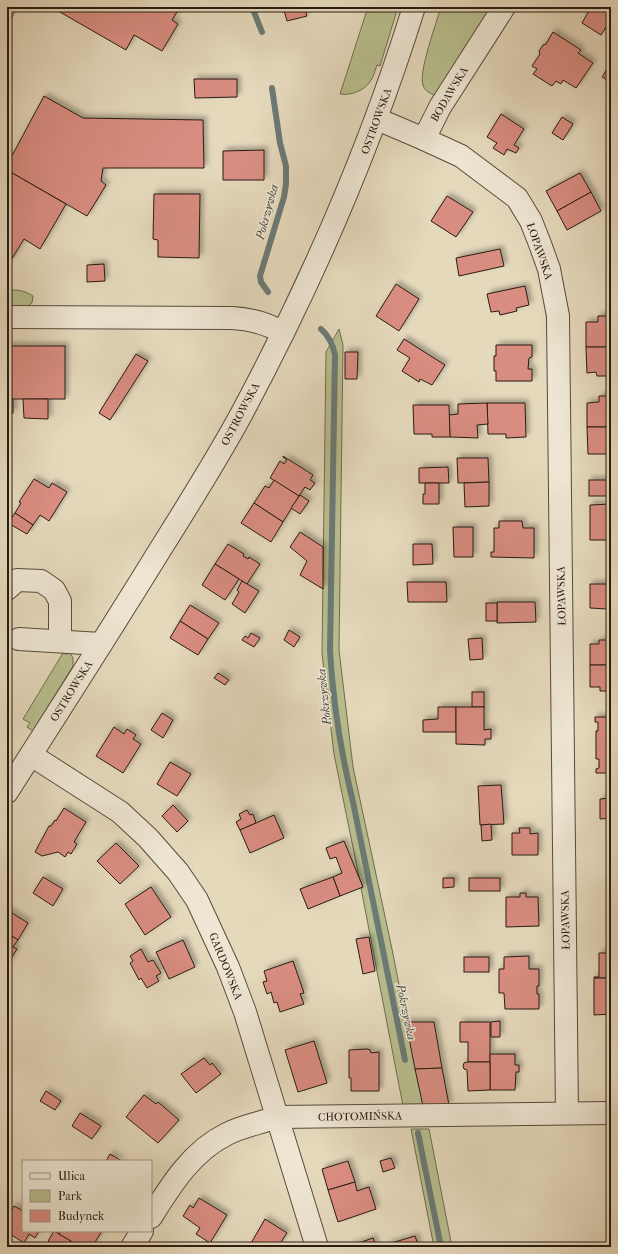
<svg xmlns="http://www.w3.org/2000/svg" width="618" height="1254" font-family="'IM FELL French Canon',serif">
<style>
.green{fill:#b8be8e;stroke:#706c50}
.lines{fill:none;stroke-linecap:round;stroke-linejoin:round}
.stream{stroke:#6b7a76;stroke-width:6}
.building{fill:#d98d81;stroke:#281b12;filter:url(#shadow)}
.minor-casing{stroke:#574a3c;stroke-width:24}
.minor{stroke:#eee6d3;stroke-width:22}
.labels{text-anchor:middle;stroke-width:3;stroke-linejoin:round;paint-order:stroke}
.street-label{font-size:11px;fill:#281b12;stroke:#eee6d3}
.water-label{font-size:12px;font-style:italic;fill:#4a4a44;stroke:#eee6d3}
</style>
<defs>
<filter id="shadow"><feDropShadow dx="3.5" dy="-3.5" stdDeviation="2" flood-color="#0004"/></filter>
</defs>
<rect width="100%" height="100%" fill="#e5d9bc"/>
<filter id="stains"><feTurbulence type="fractalNoise" baseFrequency=".005" numOctaves="4"/><feColorMatrix values="0 0 0 0 .2 0 0 0 0 .09 0 0 0 0 .02 0 0 0 .5 -.17"/></filter>
<radialGradient id="worn" r=".72"><stop offset=".6" stop-color="#630" stop-opacity="0"/><stop offset="1" stop-color="#630" stop-opacity=".3"/></radialGradient>
<!-- green -->
<g class="green">
<path d="M7,7H18L7,26Z"/>
<path d="M368,7H398L380,66L377,65C375,70 374,76 371,80C366,90 351,96 340,94Z"/>
<path d="M441,7H496L437,97C431,93 425,92 423,85C418,73 437,21 441,7Z"/>
<path d="M7,290C17,290 24,290 33,296L32,303L25,308L7,307Z"/>
<path d="M339,329L343,345L339,650L353,767L392,949L423,1105L403,1106L361,888L363,887L359,877L334,754L322,654L326,352Z"/>
<path d="M63,653L66,654L70,653L73,658V666L33,731L27,727L30,723L23,719Z"/>
<path d="M411,1129H429L452,1247H434Z"/>
</g>
<g class="lines">
<!-- stream -->
<g class="stream">
<path d="M252,7L262,32"/>
<path d="M268,292L261,282L260,276L284,197L286,184V166L280,143L272,88"/>
<path d="M321,329C329,336 333,345 335,355L330,651C333,702 341,753 353,802L405,1060"/>
<path d="M418,1133L441,1247"/>
</g>
</g>
<!-- building -->
<g class="building">
<path d="M54,7H180L172,20L178,24L162,51L134,35L126,50L53,8Z"/>
<path d="M283,7H304L307,16L287,21Z"/>
<path d="M591,7L593,9L594,7H611V30L606,27L601,35L582,23Z"/>
<path d="M553,32L581,50L578,53L593,63L576,88L563,80L561,84L556,81L552,86L533,74L537,69L532,66L540,54L539,51L543,45L546,44Z"/>
<path d="M611,63V82L602,77Z"/>
<path d="M194,79H237V97L195,98Z"/>
<path d="M44,96L83,118L203,120L204,168H103L101,181L106,185L87,216L7,170V165Z"/>
<path d="M501,114L524,129L514,145L519,148L516,153L507,149L504,155L493,148L497,143L487,137Z"/>
<path d="M562,117L573,124L563,140L552,133Z"/>
<path d="M264,150V180H223V151Z"/>
<path d="M7,170L66,204L40,249L24,239L10,262L7,260Z"/>
<path d="M580,173L591,192L557,211L546,191Z"/>
<path d="M591,192L601,211L567,230L557,211Z"/>
<path d="M154,194H200L199,258L158,257V240L153,239Z"/>
<path d="M447,196L473,212L456,237L431,221Z"/>
<path d="M500,249L504,266L459,276L456,258Z"/>
<path d="M104,264L105,281L87,282V265Z"/>
<path d="M396,284L419,299L399,331L376,316Z"/>
<path d="M525,286L529,305L516,308L517,311L500,315L499,311L491,312L487,294Z"/>
<path d="M598,316H611V347H586V322H598Z"/>
<path d="M404,339L445,365L432,385L420,379L419,382L402,371L410,358L397,350Z"/>
<path d="M496,345H532V357L529,358L528,369H532V381H496V371H494V356H496Z"/>
<rect x="7" y="346" width="58" height="53"/>
<path d="M586,347H611V376H597L596,372L587,373Z"/>
<path d="M345,352H358L357,379H345Z"/>
<path d="M136,354L148,361L110,420L99,413Z"/>
<path d="M599,396H611V427H587V403L599,402Z"/>
<rect x="7" y="399" width="6" height="14"/>
<path d="M23,399H48V419L24,418Z"/>
<path d="M487,403H525L526,437L506,438V434H488Z"/>
<path d="M487,403L488,424L477,425L478,438L450,437L449,415L458,414V404Z"/>
<path d="M413,405H449L450,437H432V434H414Z"/>
<path d="M587,427H611V454H588Z"/>
<path d="M283,456L313,475L310,480L315,483L310,490L305,487L299,496L270,478L280,461L284,464L287,460L283,457Z"/>
<path d="M457,458H488L489,482L458,483Z"/>
<path d="M448,467L449,483H419V468Z"/>
<path d="M34,479L49,488L52,483L67,492L49,521L40,515L33,525L15,513L21,503L19,502Z"/>
<path d="M274,480L299,496L283,522L254,503L265,486L269,488Z"/>
<rect x="589" y="480" width="21" height="16"/>
<path d="M489,482V506L465,507L464,483Z"/>
<path d="M425,483H439V504H423V494H425Z"/>
<path d="M300,495L309,501L300,514L291,508Z"/>
<path d="M254,503L283,522L271,542L241,523Z"/>
<path d="M611,504V540H590V505Z"/>
<path d="M15,513L33,525L27,534L8,523Z"/>
<path d="M499,521H522L523,528H534V558L491,557V552H494V528H499Z"/>
<path d="M453,527H473V557H454Z"/>
<path d="M300,532L323,547V589L300,575L307,561L290,547Z"/>
<path d="M228,544L244,554L243,556L248,559L249,557L260,564L247,584L215,564Z"/>
<path d="M413,544H432L433,564L413,565Z"/>
<path d="M215,564L239,579L225,600L202,585Z"/>
<path d="M242,581L259,591L245,613L232,604L239,592L237,590Z"/>
<path d="M407,582H446L447,602H408Z"/>
<path d="M590,584H611V615H607V609L590,608Z"/>
<path d="M497,602H535L536,622L497,623Z"/>
<rect x="486" y="603" width="11" height="18"/>
<path d="M190,605L219,623L208,639L180,621Z"/>
<path d="M180,621L208,639L198,655L170,638Z"/>
<path d="M289,630L300,637L294,647L284,640Z"/>
<path d="M251,633L260,638L254,647L242,640L245,636L248,638Z"/>
<path d="M482,638L483,659L470,660L468,639Z"/>
<path d="M599,640H609V643H611V665H590V644H599Z"/>
<path d="M590,665H611L610,691H600V687H590Z"/>
<path d="M218,673L229,680L225,685L214,678Z"/>
<rect x="472" y="692" width="12" height="15"/>
<path d="M438,707H456V732H423V720L438,719Z"/>
<path d="M456,707H484V730L491,729V739H485V745L456,744Z"/>
<path d="M162,713L173,720L163,738L151,730Z"/>
<path d="M595,717H611V773H596V769L599,768V759H596V731H598V722H595Z"/>
<path d="M114,727L124,734L127,729L136,735L133,739L141,744L123,773L96,756Z"/>
<path d="M170,762L191,774L177,796L157,784Z"/>
<path d="M501,785L504,824L480,825L478,786Z"/>
<path d="M611,798V818L600,819V799Z"/>
<path d="M173,805L188,821L177,832L162,816Z"/>
<path d="M64,808L86,822L74,842L77,844L71,854L68,852L65,857L58,852L42,856L35,852L49,826H51L55,820L56,821Z"/>
<path d="M247,810L250,815L253,814L256,823L240,830L236,822L241,819L239,814Z"/>
<path d="M274,815L284,838L250,853L240,830Z"/>
<path d="M491,824L492,840L482,841L481,825Z"/>
<path d="M519,828H530V834L538,833V855H512V833H520Z"/>
<path d="M344,841L363,887L340,896L333,877L342,873L336,857L330,859L326,848Z"/>
<path d="M116,843L139,866L120,884L97,861Z"/>
<path d="M43,877L63,889L53,906L33,893Z"/>
<path d="M333,877L340,896L308,909L300,889Z"/>
<path d="M443,878H454V887L443,888Z"/>
<rect x="469" y="878" width="31" height="13"/>
<path d="M151,887L171,917L145,935L125,904Z"/>
<path d="M520,893H526V897H538L539,926L506,927V897H520Z"/>
<path d="M7,910L28,923L18,940L7,933Z"/>
<path d="M7,933L18,940L13,947L17,949L7,965Z"/>
<path d="M369,937L375,971L363,974L356,939Z"/>
<path d="M183,940L195,967L169,979L156,952Z"/>
<path d="M141,949L148,962L153,960L161,973L156,976L159,981L147,988L141,978L139,980L130,963L133,961L130,956Z"/>
<path d="M599,953H611V978H594V977H599Z"/>
<path d="M529,956V969H539V986H537V994H539V1009H505L504,993H499V969H504V957Z"/>
<rect x="464" y="957" width="25" height="15"/>
<path d="M293,961L304,993L300,994L304,1004L280,1012L277,1002L274,1003L271,992L267,994L263,982L267,981L264,971Z"/>
<path d="M594,978H611V1014L594,1015Z"/>
<path d="M500,1021V1037H491V1022Z"/>
<path d="M406,1022H434L442,1068L415,1069Z"/>
<path d="M460,1022H490V1062H468V1042H460Z"/>
<path d="M314,1041L327,1083L298,1092L285,1050Z"/>
<path d="M367,1049L370,1050L371,1053L379,1052V1091H351V1078H349V1050Z"/>
<path d="M490,1054H515V1065H519V1072H516L515,1090H490Z"/>
<path d="M204,1058L210,1065L212,1063L221,1074L196,1093L181,1074Z"/>
<path d="M467,1062H490V1090L468,1091L467,1070L464,1069L463,1066L464,1063Z"/>
<path d="M442,1068L449,1105L423,1106L415,1069Z"/>
<path d="M46,1091L61,1101L55,1110L40,1101Z"/>
<path d="M144,1095L156,1104L158,1102L179,1120L158,1143L126,1117Z"/>
<path d="M80,1113L101,1126L92,1139L72,1126Z"/>
<path d="M110,1154L122,1161H106Z"/>
<path d="M391,1158L395,1168L383,1172L380,1161Z"/>
<path d="M348,1161L355,1182L328,1190L322,1169Z"/>
<path d="M355,1182L357,1191L369,1187L376,1209L338,1222L328,1190Z"/>
<path d="M199,1198L227,1215L210,1243L196,1234L200,1228L183,1216L190,1205L193,1208Z"/>
<path d="M14,1206L23,1211V1231H39L35,1238L29,1234L24,1243L7,1232V1217Z"/>
<path d="M265,1219L287,1233L279,1245L281,1247H253L250,1245Z"/>
<path d="M54,1231L59,1234L81,1247H53L54,1245L48,1241Z"/>
<path d="M61,1231H102L92,1247H81L59,1234Z"/>
<path d="M415,1236L419,1247H389L388,1244Z"/>
<path d="M373,1238L376,1247H347Z"/>
</g>
<g class="lines">
<!-- minor casing -->
<g class="minor-casing">
<g id="minor">
<path d="M377,119L424,139L461,156L517,198L531,221L540,244L549,269L558,316L567,1113"/>
<path d="M424,139L440,107L504,7"/>
<path d="M7,317L232,318C251,319 267,323 283,333"/>
<path d="M7,589L17,580L41,581L54,590L60,601V641"/>
<path d="M19,639L101,644"/>
<path d="M31,755L120,812L148,838L178,872L197,900L228,967L245,1012L317,1247"/>
<path d="M7,792C55,717 103,642 150,566C181,516 214,465 242,413C312,282 370,149 414,7"/>
<path d="M151,1217C171,1185 192,1151 227,1134C242,1126 261,1123 277,1117L611,1113"/>
<path d="M132,1247L142,1231"/>
</g>
</g>
<!-- minor -->
<use href="#minor" class="minor"/>
</g>
<g class="labels">
<!-- street labels -->
<g class="street-label">
<text transform="translate(449 94) rotate(-59)" y="4">BODAWSKA</text>
<text transform="translate(376 121) rotate(-70)" y="4">OSTROWSKA</text>
<text transform="translate(540 251) rotate(71)" y="4">ŁOPAWSKA</text>
<text transform="translate(240 414) rotate(-62)" y="4">OSTROWSKA</text>
<text transform="translate(561 596) rotate(-91)" y="4">ŁOPAWSKA</text>
<text transform="translate(71 691) rotate(-58)" y="4">OSTROWSKA</text>
<text transform="translate(565 920) rotate(-91)" y="4">ŁOPAWSKA</text>
<text transform="translate(226 966) rotate(68)" y="4">GARDOWSKA</text>
<text transform="translate(360 1116) rotate(-1)" y="4">CHOTOMIŃSKA</text>
</g>
<!-- water labels -->
<g class="water-label">
<text transform="translate(267 212) rotate(-75)" y="4">Pokrzywka</text>
<text transform="translate(324 697) rotate(-96)" y="4">Pokrzywka</text>
<text transform="translate(406 1012) rotate(78)" y="4">Pokrzywka</text>
</g>
</g>
<!-- margin -->
<rect width="618" height="1254" fill="none" stroke="#e5d9bc" stroke-width="24"/>
<rect x="8" y="8" width="602" height="1238" fill="none" stroke="#281b12" stroke-width="2"/>
<rect x="12" y="12" width="594" height="1230" fill="none" stroke="#281b12"/>
<!-- legend -->
<rect x="22" y="1160" width="130" height="72" fill="#eee6d3" stroke="#9f9586"/>
<rect x="30" y="1173" width="20" height="6" fill="#eee6d3" stroke="#9f9586"/>
<text x="58" y="1180" font-size="12" fill="#281b12">Ulica</text>
<rect x="30" y="1190" width="20" height="12" fill="#b8be8e" stroke="#9f9586"/>
<text x="58" y="1200" font-size="12" fill="#281b12">Park</text>
<rect x="30" y="1210" width="20" height="12" fill="#d98d81" stroke="#9f9586"/>
<text x="58" y="1220" font-size="12" fill="#281b12">Budynek</text>
<rect width="100%" height="100%" filter="url(#stains)"/>
<rect width="100%" height="100%" fill="url(#worn)"/>
</svg>
